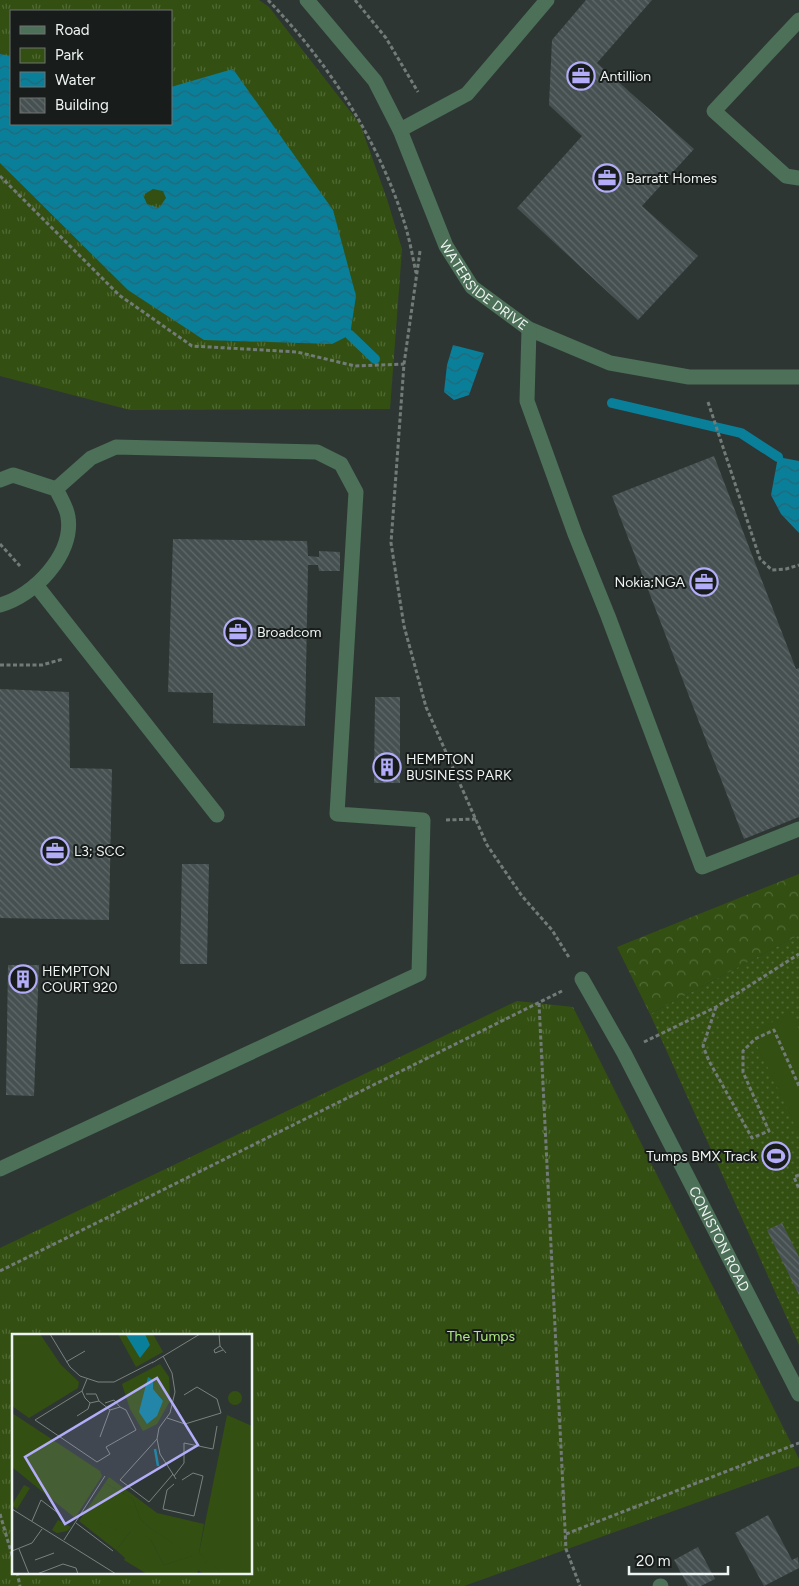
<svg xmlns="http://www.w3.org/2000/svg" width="799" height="1586" font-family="Figtree,sans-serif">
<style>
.grass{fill:url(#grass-dots)}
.forest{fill:url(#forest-crowns)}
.park{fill:url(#park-tufts);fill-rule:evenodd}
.pitch{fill:#335012}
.water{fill:url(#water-waves);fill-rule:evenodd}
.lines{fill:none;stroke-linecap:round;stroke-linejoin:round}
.stream{stroke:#0a7f9a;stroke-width:10}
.building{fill:url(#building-back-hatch)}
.path{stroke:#737b79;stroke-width:3;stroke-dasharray:4 2.5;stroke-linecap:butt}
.minor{stroke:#4d7058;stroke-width:15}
.labels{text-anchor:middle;stroke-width:4;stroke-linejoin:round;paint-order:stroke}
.poi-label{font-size:14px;fill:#eef4f2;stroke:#181d1b;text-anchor:start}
.street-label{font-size:14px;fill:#eef4f2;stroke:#181d1b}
.park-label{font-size:14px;fill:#b0ea7b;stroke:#181d1b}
.inset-river{fill:none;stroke:#0a7f9a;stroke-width:2.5}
.inset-road{fill:none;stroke:#7a827f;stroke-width:1}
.view{fill:#b3adf9;fill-opacity:0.15;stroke:#b3adf9;stroke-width:2.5}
.inset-edge{fill:none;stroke:#eef4f2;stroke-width:2.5}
</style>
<defs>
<pattern id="grass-dots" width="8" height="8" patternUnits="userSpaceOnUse" patternTransform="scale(1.25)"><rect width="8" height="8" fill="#335012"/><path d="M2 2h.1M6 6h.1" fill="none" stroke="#516a35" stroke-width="1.8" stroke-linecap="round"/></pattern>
<pattern id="forest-crowns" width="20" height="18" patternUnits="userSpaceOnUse" patternTransform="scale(1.25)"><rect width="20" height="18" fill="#335012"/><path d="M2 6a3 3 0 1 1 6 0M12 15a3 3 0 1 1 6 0" fill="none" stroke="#516a35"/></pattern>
<pattern id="park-tufts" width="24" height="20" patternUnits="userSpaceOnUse" patternTransform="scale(1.25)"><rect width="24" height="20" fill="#335012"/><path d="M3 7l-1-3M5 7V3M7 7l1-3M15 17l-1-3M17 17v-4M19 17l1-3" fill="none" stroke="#516a35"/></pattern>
<pattern id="water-waves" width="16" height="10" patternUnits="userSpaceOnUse" patternTransform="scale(1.25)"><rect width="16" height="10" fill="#0a7f9a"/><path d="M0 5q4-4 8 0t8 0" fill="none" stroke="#256776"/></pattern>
<pattern id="building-back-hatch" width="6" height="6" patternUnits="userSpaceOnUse" patternTransform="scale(1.25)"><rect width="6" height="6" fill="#465050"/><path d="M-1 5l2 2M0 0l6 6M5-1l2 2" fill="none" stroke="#616a6a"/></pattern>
</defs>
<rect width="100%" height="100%" fill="#2d3633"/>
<!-- grass -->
<path class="grass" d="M799,935V1345L650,1014Z"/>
<!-- forest -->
<path class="forest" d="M799,874V935L650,1014L617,947Z"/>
<!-- park -->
<g class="park">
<path d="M0,0H259L269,7L360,124L387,199L402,249L390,409L130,410L0,376ZM11,11H171V124H11Z"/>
<path d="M517,1001L573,1007L799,1459V1466L464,1586H0V1248ZM14,1335H251V1572H14Z"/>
</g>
<!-- pitch -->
<g class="pitch">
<path d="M792,1013L799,1030V1134L751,1032Z"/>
<path d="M787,1140L795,1160L766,1172L757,1152Z"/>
</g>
<!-- water -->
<g class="water">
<path d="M0,54L11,56V124H171V87L233,69L333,210L356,296L350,335L332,344L204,340L128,290L0,163ZM153,189L163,191L166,198L159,208L147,204L143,195Z"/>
<path d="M453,345L484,353L469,395L454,400L444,392L447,365Z"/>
<path d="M778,457L799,461V533L781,514L771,495Z"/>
</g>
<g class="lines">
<!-- stream -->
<g class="stream">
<path d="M350,335L375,359"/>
<path d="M612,403L741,433L778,457"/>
</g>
</g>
<!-- building -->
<g class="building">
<path d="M586,0H652L597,63L694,149L642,206L698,256L638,320L517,208L582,136L549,105L552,40Z"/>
<path d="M714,456L796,669L799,668V817L744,839L612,496Z"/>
<path d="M173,539L307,541L308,556L319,557V551L340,552V571H319L318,565H308L305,726L213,723V693L168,692Z"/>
<path d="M0,689L69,692L70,768L112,769L109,920L0,918Z"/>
<path d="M375,697H400V783H374Z"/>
<path d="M182,864H209L207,964H180Z"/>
<path d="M8,965H39L34,1096L6,1095Z"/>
<path d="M782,1223L799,1257V1295L767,1230Z"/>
<path d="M768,1515L792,1560L798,1557L799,1568L764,1586L735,1533Z"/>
<path d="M698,1547L715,1579L701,1586H688L674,1560Z"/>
</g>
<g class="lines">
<!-- path -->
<g class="path">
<path d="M268,0C329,63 381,144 406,228C410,242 413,258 416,273"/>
<path d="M355,0L386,38L418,92"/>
<path d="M0,176L119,295L192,346L297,352L355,366L404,364"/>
<path d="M420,251L404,364L391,543L404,626L426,707L487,845L522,896L552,930L570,959"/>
<path d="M708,402L760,559L772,570L786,569L799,565"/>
<path d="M0,544L20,566"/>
<path d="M0,665H42L63,659"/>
<path d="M446,820L476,819"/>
<path d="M539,1003L566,1549L580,1586"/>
<path d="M716,1007L703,1046L709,1061L752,1138L769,1131L743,1072V1051L755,1039L774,1030L799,1086"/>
<path d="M644,1042L716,1007L799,954"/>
<path d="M799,1175L794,1177L799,1189"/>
<path d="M0,1271L562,991"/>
<path d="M0,1514L14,1562"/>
<path d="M566,1534L799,1443"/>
<path d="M17,1572L20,1586"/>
</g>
<!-- minor -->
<g class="minor">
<path id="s1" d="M307,0L375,81L400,130L446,246L472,287L529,329L610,363L689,377H799"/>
<path d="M799,20L714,111L786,176L799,178"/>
<path d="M400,130L467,94L547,0"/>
<path d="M529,329L527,401L575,534L608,616L702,867L799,829"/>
<path d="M0,480L13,475L56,489C60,497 67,508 68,517C74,554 34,596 0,605"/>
<path d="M36,585L217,815"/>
<path id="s2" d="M582,979L624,1053L799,1394"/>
<path d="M0,1169L419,974L423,820L337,814L356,492L341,464L317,452L116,447L91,458L56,489"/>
<path d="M660,1586H661"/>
</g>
</g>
<!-- icons -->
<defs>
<g id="office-ring" transform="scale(1.4375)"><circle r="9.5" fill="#181d1b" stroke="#b3adf9" stroke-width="1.5"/><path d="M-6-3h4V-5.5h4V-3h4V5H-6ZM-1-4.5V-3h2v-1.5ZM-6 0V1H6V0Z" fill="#b3adf9"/></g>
<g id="building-ring" transform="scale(1.4375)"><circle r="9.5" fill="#181d1b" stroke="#b3adf9" stroke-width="1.5"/><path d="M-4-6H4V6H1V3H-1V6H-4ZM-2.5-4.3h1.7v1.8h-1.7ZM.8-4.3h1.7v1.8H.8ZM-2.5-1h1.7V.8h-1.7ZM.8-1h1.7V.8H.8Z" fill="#b3adf9"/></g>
<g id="stadium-ring" transform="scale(1.4375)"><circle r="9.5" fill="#181d1b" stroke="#b3adf9" stroke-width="1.5"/><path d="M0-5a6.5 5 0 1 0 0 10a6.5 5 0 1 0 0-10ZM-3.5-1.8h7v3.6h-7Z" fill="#b3adf9"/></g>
</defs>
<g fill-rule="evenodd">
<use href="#office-ring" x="581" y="76"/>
<use href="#office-ring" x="607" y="178"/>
<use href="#office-ring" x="704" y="582"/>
<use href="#office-ring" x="238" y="632"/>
<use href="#building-ring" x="387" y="767"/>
<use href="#office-ring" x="55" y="851"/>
<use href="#building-ring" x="23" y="979"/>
<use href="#stadium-ring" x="776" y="1156"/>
</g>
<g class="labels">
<!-- poi labels -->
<g class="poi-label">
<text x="600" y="81">Antillion</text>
<text x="626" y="183">Barratt Homes</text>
<text x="685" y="587" text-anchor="end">Nokia;NGA</text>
<text x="257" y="637">Broadcom</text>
<text x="406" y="764">HEMPTON<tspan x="406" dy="16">BUSINESS PARK</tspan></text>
<text x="74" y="856">L3; SCC</text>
<text x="42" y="976">HEMPTON<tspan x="42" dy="16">COURT 920</tspan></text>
<text x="757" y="1161" text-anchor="end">Tumps BMX Track</text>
</g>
<!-- street labels -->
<g class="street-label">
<text dy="5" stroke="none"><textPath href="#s1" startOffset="341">WATERSIDE DRIVE</textPath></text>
<text dy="5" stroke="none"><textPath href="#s2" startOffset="294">CONISTON ROAD</textPath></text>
</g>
<!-- park labels -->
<g class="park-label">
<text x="481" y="1341">The Tumps</text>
</g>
</g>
<!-- overview -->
<g transform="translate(12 1334)">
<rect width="240" height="240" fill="#2d3633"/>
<path d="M0,0H28L49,31L67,48L66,54L17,84L0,72ZM93,149L121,165L128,185L138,194L181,222L152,231L139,206L119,197L104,216L67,187ZM12,151L18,154L5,175L0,171ZM46,186L59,193L55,197L45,199L40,196ZM196,226L210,240H191L186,236Z" fill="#335012"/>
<path d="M97,143L145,179L192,190L187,219L196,226L185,238L187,240H135L112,226L113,224L104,216L119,197L125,195L139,206L152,231L180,222L138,194L128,185L121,165L93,149Z" fill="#335012"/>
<path d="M106,0H141L151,18L124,33ZM148,30L157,43L158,67L145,90L131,97L118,75L110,50ZM0,79L88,137L90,142L63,184L0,133ZM215,81L240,92V240H210L187,219Z" fill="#335012"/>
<path d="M216 64a7 7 0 1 1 14 0a7 7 0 1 1-14 0ZM97,158L101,161L83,184L87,190L105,195L116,177V170L109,171L95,191L88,189L89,181L102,167L92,180V188L110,168L114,167L119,172L109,194L102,198L80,187Z" fill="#335012"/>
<path d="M133,0L138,11L128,24L114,1ZM136,43L141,46V55L151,67L145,82L135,90L127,78Z" fill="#0a7f9a"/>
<path class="inset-river" d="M143,115L146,132"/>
<path class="inset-road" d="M38,0L58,33L68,42L86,48H102L141,28M207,0L208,12L214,19M208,12L202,16L203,19L211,16M151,22L160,39L163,58L158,79L147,94L145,105L148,120L164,145M54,28L73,17M140,29L188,0M70,57L23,86L85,128L98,120L94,113L124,96L114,76L108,73M74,60H84L87,67L78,69L73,64L70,57L75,45M87,67L98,76L108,73L102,66L93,69M65,82L76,75L78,69M155,84L173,90L209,79L205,65L185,53L172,61M88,103L98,76M145,105L108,146L137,168L161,140M162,142L172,129V109L201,115L205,92M162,150L155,156L151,175L182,182L191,142L181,139L170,146M0,175L104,240M20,187L29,166L46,179M64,189L101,217M52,206L93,142M7,215L17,240M0,217L20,209L30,195M23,226L42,219M25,240L51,230L64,234L66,240"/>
<path class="view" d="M145,44L186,111L53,190L13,123Z"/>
<rect width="240" height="240" class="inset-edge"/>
</g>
<!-- legend -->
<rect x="10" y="10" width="162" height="115" fill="#181d1b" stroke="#6e7371"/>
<rect x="20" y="26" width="25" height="8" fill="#4d7058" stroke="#6e7371"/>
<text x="55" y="35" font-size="15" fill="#eef4f2">Road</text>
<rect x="20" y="48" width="25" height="15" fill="url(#park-tufts)" stroke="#6e7371"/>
<text x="55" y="60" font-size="15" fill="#eef4f2">Park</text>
<rect x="20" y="72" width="25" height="15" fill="url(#water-waves)" stroke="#6e7371"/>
<text x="55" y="85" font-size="15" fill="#eef4f2">Water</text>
<rect x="20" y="98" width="25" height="15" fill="url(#building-back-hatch)" stroke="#6e7371"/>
<text x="55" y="110" font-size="15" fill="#eef4f2">Building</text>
<!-- scale -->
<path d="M629 1566v8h99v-8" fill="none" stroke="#eef4f2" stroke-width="2.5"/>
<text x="636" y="1566" font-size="15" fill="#eef4f2" stroke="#181d1b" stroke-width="4" paint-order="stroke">20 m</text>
</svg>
